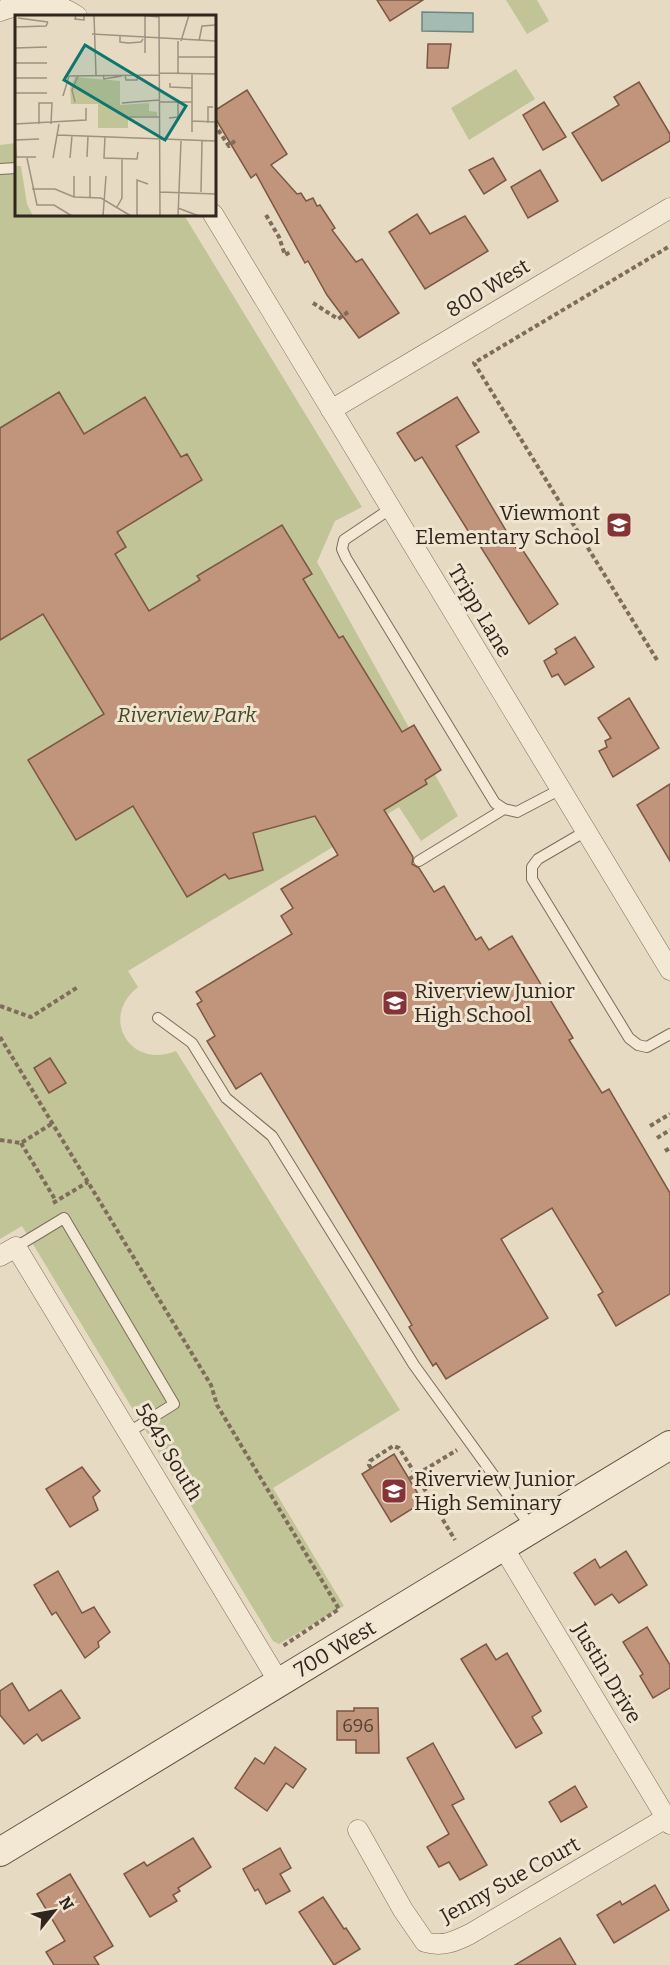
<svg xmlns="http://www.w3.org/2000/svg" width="670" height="1965" font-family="Bitter,serif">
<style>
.green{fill:#c1c497}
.water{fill:#a3bbb3;stroke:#6c877f;stroke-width:1.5}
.building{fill:#c1957c;stroke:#7b5744;stroke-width:1.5}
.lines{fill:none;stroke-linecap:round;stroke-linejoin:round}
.service-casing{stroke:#7f6c5b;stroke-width:12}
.minor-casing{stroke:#7f6c5b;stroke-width:21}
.secondary-casing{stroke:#604e3e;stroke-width:30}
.path{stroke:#7f6c5b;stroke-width:4;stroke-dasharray:4.5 3;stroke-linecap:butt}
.service{stroke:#f3e8d3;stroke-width:10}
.minor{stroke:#f3e8d3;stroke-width:20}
.secondary{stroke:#f3e8d3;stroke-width:28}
.labels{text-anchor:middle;stroke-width:6;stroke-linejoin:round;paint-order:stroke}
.number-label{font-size:18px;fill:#544236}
.street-label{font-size:21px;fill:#30261e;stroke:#f0e5d0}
.poi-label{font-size:21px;fill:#30261e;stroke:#f0e5d0;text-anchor:start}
.park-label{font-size:21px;font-style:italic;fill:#434a27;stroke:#f0e5d0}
.inset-road{fill:none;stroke:#9e9280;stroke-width:1.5}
.view{fill:#0f766e;fill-opacity:0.15;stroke:#0f766e;stroke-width:3}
.inset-edge{fill:none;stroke:#30261e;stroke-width:3}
</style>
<rect width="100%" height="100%" fill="#e7dac2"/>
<!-- green -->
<g class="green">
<path d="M506,0H537L549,21L527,34Z"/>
<path d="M516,69L535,99L469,140L451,108Z"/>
<path d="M16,143V214L184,215L362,507L335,521L317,562L458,816L421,841L399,807L128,971L138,987C99,1017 130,1070 176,1051L400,1410L273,1488L344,1606L279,1644L273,1641L22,1226L0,1239V145Z"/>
</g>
<!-- water -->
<path class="water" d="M422,12L473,13V32L422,31Z"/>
<!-- building -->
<g class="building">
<path d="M377,0H423L390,21Z"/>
<path d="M428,44H451L448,68H427Z"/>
<path d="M639,82L670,134V141L602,181L572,133L619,105L614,97Z"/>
<path d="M247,90L287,154L271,165L297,194L301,193L306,201L313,198L317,206L320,205L335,228L332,230L356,262L362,259L399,313L359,338L327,295L308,261L305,263L256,174L251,178L214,116V111Z"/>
<path d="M544,102L566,137L543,150L523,115Z"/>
<path d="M493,158L506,180L484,194L469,170Z"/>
<path d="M540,170L558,201L528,218L511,187Z"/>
<path d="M417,214L430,234L465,216L488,251L425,289L389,232Z"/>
<path d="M59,392L84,434L145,397L181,457L187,454L202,480L117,532L126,547L115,554L149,611L200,580L197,576L282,525L312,574L303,579L339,638L343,636L402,732L414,725L441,770L425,780L427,784L384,810L413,857L412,864L419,868L434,892L444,886L476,940L481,937L489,950L512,936L573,1038L569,1040L602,1093L609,1089L670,1193V1294L616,1326L598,1295L603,1292L552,1208L501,1239L548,1318L446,1379L436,1363L433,1366L409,1327L412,1325L261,1073L236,1089L207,1041L215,1036L197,1004L202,1001L196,992L292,934L281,916L293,908L281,889L338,855L315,816L253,833L263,870L229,879L225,874L187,897L133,806L76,840L28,760L104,714L43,614L0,640V428Z"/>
<path d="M457,397L479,432L456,446L518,551L522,549L558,604L529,624L477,541L475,542L422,457L415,461L397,433Z"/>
<path d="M575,637L594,667L565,685L558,674L552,677L544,661L557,653L555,649Z"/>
<path d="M629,698L659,748L613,777L599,751L607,747L605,741L611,738L598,718Z"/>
<path d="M670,784V861L637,805Z"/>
<path d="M50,1058L66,1083L49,1093L34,1068Z"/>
<path d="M394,1454L423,1502L391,1522L362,1474Z"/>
<path d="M82,1467L100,1491L93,1497L98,1510L70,1527L46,1489Z"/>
<path d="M626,1551L647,1585L619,1603L612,1594L595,1605L574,1573L595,1559L600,1568Z"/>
<path d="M58,1571L82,1613L94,1607L110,1632L98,1642L99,1647L85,1658L56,1612L52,1615L34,1585Z"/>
<path d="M647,1627L670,1665V1688L653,1698L640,1676L643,1674L623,1642Z"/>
<path d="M486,1644L496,1660L507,1653L541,1711L532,1717L542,1733L516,1748L461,1659Z"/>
<path d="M12,1683L29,1711L61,1690L80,1718L42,1741L37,1734L24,1744L0,1715V1691Z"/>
<path d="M354,1708H378L379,1753H356V1740H337V1711H354Z"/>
<path d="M433,1743L464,1799L452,1805L487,1865L460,1880L449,1862L439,1867L427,1847L449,1834L407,1758Z"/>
<path d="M275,1747L306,1769L293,1788L286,1783L267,1811L235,1788L255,1758L264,1764Z"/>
<path d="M575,1786L587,1807L561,1822L549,1802Z"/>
<path d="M193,1838L211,1867L178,1888L180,1891L173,1895L177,1901L150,1917L124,1874L144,1862L147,1866Z"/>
<path d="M280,1848L291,1868L280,1874L290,1891L266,1904L258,1889L255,1891L243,1869Z"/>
<path d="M70,1874L113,1946L94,1957L99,1965H54L46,1952L65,1941L37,1894Z"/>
<path d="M655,1885L669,1910L614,1943L597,1915L620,1901L622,1905Z"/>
<path d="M323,1897L344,1929L346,1928L360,1949L334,1965L299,1912Z"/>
<path d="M560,1938L576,1965H515Z"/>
</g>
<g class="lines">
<!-- service casing -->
<g class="service-casing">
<g id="service">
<path d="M0,169L16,168"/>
<path d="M390,509L344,540L342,549L346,558L495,803L504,809L517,812L561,789"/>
<path d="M586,831L538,859L532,867V879L629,1038L638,1045L647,1047L670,1034"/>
<path d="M419,861L504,809"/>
<path d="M158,1018L192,1043L226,1098L272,1136L414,1365L531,1527"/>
<path d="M16,1247L64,1218L174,1404L129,1432"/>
</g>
</g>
<!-- minor casing -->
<g class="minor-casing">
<g id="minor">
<path d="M0,11C26,2 54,0 77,16"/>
<path d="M213,214L670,970"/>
<path d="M331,410L670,208"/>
<path d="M0,1256L16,1247L279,1682"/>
<path d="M503,1547L670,1824"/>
<path d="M358,1830L403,1910L425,1942C442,1947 454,1942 470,1934L666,1818"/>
</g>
</g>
<!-- secondary casing -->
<g class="secondary-casing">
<path id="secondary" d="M0,1852L670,1445"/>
</g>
<!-- path -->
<g class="path">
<path d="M214,124L229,146L237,139"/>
<path d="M266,215L279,237L285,255L292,251"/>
<path d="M313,303L338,319L348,312"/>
<path d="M657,660L474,363L670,246"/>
<path d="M0,1006L31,1017L78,987"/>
<path d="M0,1037L211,1385L217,1405L339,1609L283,1646"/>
<path d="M650,1126L670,1114"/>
<path d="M657,1138L670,1130"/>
<path d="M0,1140L21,1143L53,1123"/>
<path d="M21,1143L56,1201"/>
<path d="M665,1151L670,1148"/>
<path d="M53,1203L88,1182"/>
<path d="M371,1468L369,1465L370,1461L393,1446L399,1448L416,1475L457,1450"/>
<path d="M409,1479L416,1475L455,1540"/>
</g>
<!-- service -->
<use href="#service" class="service"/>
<!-- minor -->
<use href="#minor" class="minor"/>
<!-- secondary -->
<use href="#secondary" class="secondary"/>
</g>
<!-- icons -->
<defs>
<g id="school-square" transform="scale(1.35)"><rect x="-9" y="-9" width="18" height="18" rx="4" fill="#863338" stroke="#f0e5d0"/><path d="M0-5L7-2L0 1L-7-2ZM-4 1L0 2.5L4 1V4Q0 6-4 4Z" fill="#fff"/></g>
</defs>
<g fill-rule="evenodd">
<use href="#school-square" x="619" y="525"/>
<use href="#school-square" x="395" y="1003"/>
<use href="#school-square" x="394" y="1491"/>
</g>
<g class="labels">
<!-- number labels -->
<g class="number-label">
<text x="358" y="1732">696</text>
</g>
<!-- street labels -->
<g class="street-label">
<text transform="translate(488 288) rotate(-31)" y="7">800 West</text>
<text transform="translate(480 611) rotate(59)" y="7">Tripp Lane</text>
<text transform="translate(169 1452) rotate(59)" y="7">5845 South</text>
<text transform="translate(335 1649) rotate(-31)" y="7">700 West</text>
<text transform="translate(607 1673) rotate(59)" y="7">Justin Drive</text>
<text transform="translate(510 1880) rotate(-29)" y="7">Jenny Sue Court</text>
</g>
<!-- poi labels -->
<g class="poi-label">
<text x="600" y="520" text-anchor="end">Viewmont<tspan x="600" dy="24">Elementary School</tspan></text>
<text x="414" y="998">Riverview Junior<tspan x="414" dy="24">High School</tspan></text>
<text x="414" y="1486">Riverview Junior<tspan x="414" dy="24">High Seminary</tspan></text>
</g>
<!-- park labels -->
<g class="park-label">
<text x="187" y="722">Riverview Park</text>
</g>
</g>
<!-- overview -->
<g transform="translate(15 15)">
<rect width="201" height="201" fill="#e7dac2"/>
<path d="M60,62L105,66V90L134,88V96L142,97V101H113V113H83V89H56L55,73ZM0,151H6L12,189L18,201H0Z" fill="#c1c497"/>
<path class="inset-road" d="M61,0L60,4L69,5V0M79,0L81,60M125,0L144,2M144,0L145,201M3,3L33,7M0,12L31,11L33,7M77,19L201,26M105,21V27L113,28L126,27L128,24M166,26L174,0M184,26L187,11L201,10M0,33L32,32M130,38V1M163,42H201M0,48H32M144,58L201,59M163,58V26M177,58V117M88,60L89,64L107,61M110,60L111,65H122L123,60M0,63H32M155,68V72L177,73M0,78H32M48,81L54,61L144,60M60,87L57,75L63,61M144,87H177M107,88L144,85M114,102H144M154,103L163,102V87M177,106L201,107M193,108V92H198M0,109L71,105V93M24,109V88H37L36,109M42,120L201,126M90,121L89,143L122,144L123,137M0,142H21M1,142L0,125L24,124M72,142L73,121M12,143L22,190H39L57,201M38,143L44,109M55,143L57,121M75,161V183M17,174H40L59,182L86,183L116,201M145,177L201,179M186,177L187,126M59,182V161M102,192L107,183V143M163,193L184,201M88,201L91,161M122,201V165L133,169M163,201L166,126"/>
<path class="view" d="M70,30L171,91L150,125L49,65Z"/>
<rect width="201" height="201" class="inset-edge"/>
</g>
<!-- north arrow -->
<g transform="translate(54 1911) rotate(59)" stroke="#f0e5d0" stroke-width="4.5" paint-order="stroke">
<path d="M0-4.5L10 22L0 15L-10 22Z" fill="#30261e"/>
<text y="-9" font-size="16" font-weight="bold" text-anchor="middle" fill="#30261e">N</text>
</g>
</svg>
